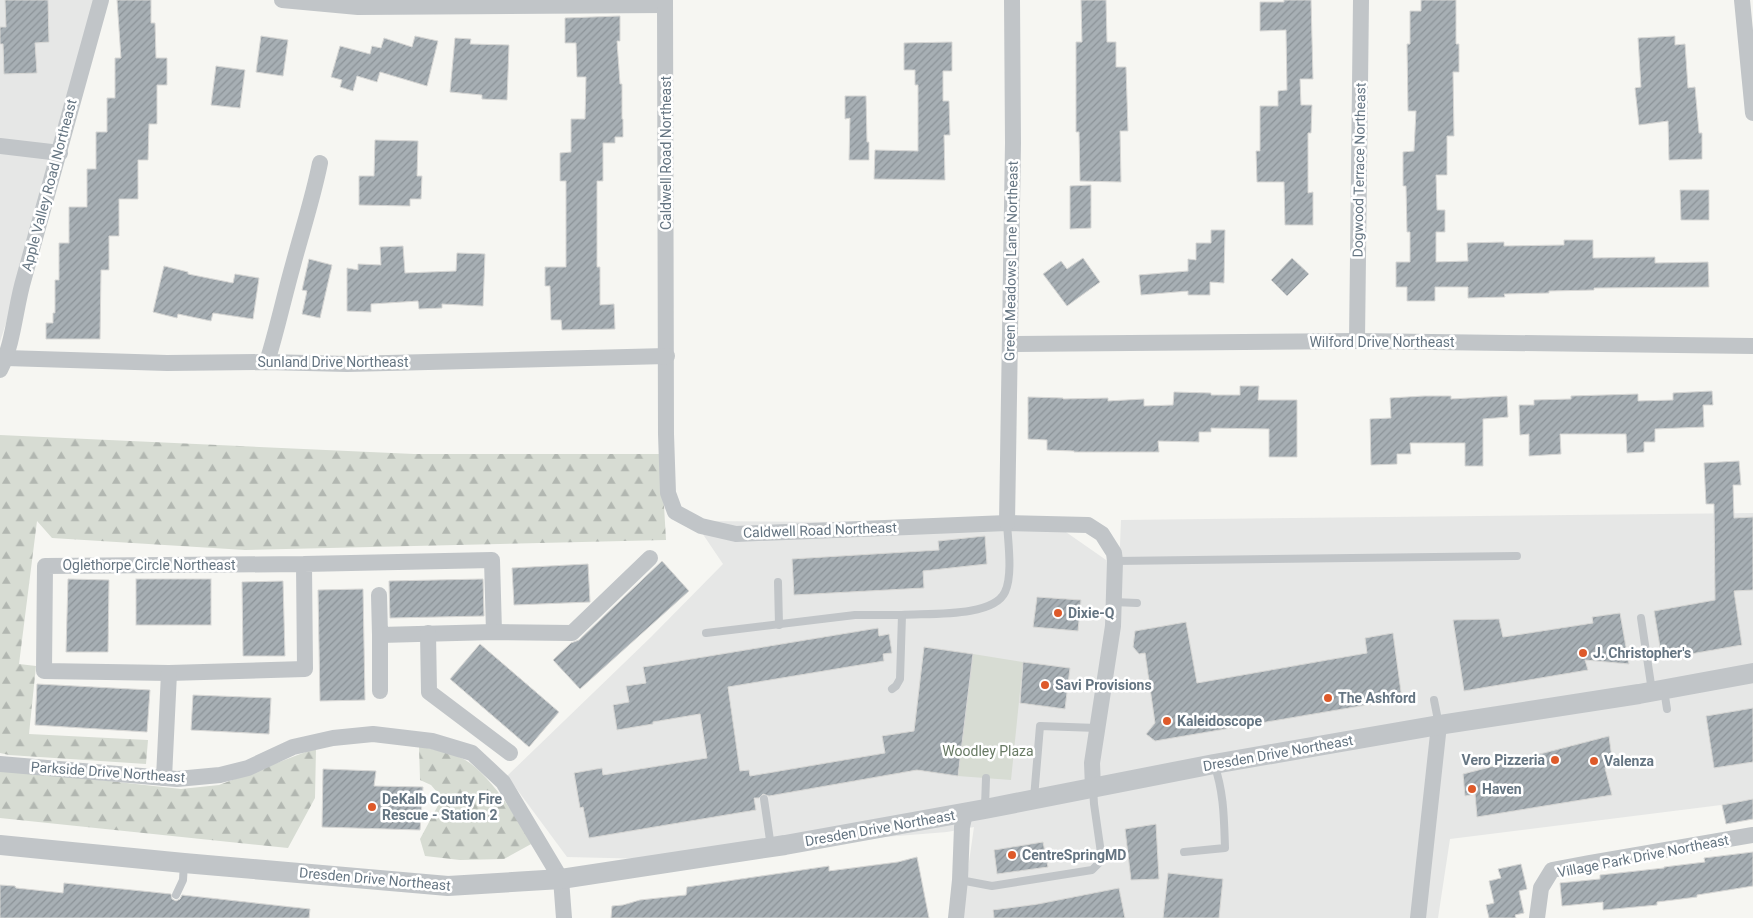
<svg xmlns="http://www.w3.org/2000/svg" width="1753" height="918" font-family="Roboto,sans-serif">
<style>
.built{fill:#e6e7e6}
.green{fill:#d7dcd3}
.forest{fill:url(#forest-firs)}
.building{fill:url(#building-hatch);stroke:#d7d7d5}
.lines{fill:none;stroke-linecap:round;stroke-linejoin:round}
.service{stroke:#c1c5c8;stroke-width:8}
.minor{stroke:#c1c5c8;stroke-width:16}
.tertiary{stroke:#c1c5c8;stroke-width:20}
.poi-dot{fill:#de5a2a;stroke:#fff;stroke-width:2}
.labels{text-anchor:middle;stroke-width:5;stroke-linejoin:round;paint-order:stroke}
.street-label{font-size:14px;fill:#657582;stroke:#fff}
.poi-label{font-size:14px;font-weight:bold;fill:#657582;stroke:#fff;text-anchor:start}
.park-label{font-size:14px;fill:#687a64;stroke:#fff}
</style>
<defs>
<pattern id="forest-firs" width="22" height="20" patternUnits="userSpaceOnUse" patternTransform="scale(1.25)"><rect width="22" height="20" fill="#d7dcd3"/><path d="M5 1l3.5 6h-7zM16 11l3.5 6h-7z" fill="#b2b7b1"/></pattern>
<pattern id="building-hatch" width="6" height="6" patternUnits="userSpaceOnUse" patternTransform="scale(1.25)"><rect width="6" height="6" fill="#a7afb4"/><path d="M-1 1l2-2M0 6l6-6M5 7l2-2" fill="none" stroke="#8c9398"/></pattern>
</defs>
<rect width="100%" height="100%" fill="#f6f6f2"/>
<!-- built -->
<g class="built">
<path d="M0,0H104L62,145L0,342Z"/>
<path d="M1753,513V801L1450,839L1438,918H961L974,827L947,832L785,845L691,860L567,857L507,776L651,637L723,564L694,521L1053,523L1119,569L1121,520Z"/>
</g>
<!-- green -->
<path class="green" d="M973,654L1023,662L1011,780L958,776Z"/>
<!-- forest -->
<g class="forest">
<path d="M0,435L414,454H661L666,540L245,550L52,538L37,521L19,664L36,666L29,734L148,740L146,764L9,755L0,753Z"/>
<path d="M419,746C435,750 456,753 470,763C497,784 514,816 533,843L504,859L460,860L425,856L420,839L442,798L431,785L420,780Z"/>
<path d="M316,748L315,798L288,848L0,818V769L181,789L219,785Z"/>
</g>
<!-- building -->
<g class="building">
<path d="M5,0H48L49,42L35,43L37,73L4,74L3,44H0V27H6Z"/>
<path d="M117,0H151V23H155L156,58H167V85H157V124H149L148,160H138V199H119V236H109V270H101L100,339H46V323H53V313H55V280H59V243H69V207H87V169H96V132H107V98H115V58H121Z"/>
<path d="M1081,0H1106L1107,42H1116V67H1126L1128,131H1120L1121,182L1080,181L1079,132H1076V42H1082Z"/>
<path d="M1284,0H1311L1313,79H1300L1301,105H1312L1311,133H1308V193L1313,192V225H1285L1284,182H1257L1256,151H1260V106H1278V91L1287,90L1286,30L1260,31V2H1284Z"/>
<path d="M1421,0H1456V44H1459V72H1453L1454,136H1447V175H1436L1437,210H1445V232H1436V262L1468,261L1467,243L1504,242V246L1564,245V240H1593V258L1655,257V263L1708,262L1709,287L1594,288V290L1549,291V293L1504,294L1505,297L1468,298V287H1435V301H1407V287H1396V262H1410V232H1407L1406,186H1403V152L1414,151L1416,111H1408L1407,44H1410V11H1421Z"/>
<path d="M620,16V41H617L620,84H622V119H623V137H615V143H603V181H597V267H600V305L614,304L615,329L562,330L561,320H551L550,286H545V267H566V181H560V153L571,152V119H585L586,77H577L576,43H565V18Z"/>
<path d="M261,36L288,40L283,76L256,72Z"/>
<path d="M415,36L438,41L427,86L380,72L377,82L357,76L353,91L340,87L342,80L331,77L340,46L370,54L372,46L381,48L384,38L412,47Z"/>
<path d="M1675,36V45L1685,44L1688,88L1695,87L1699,133H1702V159L1669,160L1668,121L1639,125L1635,88L1641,87L1638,38Z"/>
<path d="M455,38L471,39L470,44L509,45L507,100L482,99V95L450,92Z"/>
<path d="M952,42V71H943V101H949L950,135H944L945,180L874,179L875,150L918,151V85H915V70H904V43Z"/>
<path d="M216,66L245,70L240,108L211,105Z"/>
<path d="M845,96H866L867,142H869V160H849L850,118L845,119Z"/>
<path d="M375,140L418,141L417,176H422L421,199H410V206L359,205V176H374Z"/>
<path d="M1091,185V228L1070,229V186Z"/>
<path d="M1680,190H1709V220H1681Z"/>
<path d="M1211,230H1225L1224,283L1210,282V295H1188V291L1141,295L1139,275L1188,271V259L1196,260V243H1211Z"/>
<path d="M403,246L405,273L456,271L457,253L485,254L483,306L442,304V308L419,309L418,301L371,304V312L347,311V268L358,270V264L381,265L380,247Z"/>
<path d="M1083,258L1100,282L1067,306L1043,274L1061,261L1067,269Z"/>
<path d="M1292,258L1309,274L1287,296L1271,280Z"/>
<path d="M309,259L332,265L320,318L302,314L307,291L302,290Z"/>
<path d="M164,266L188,272V274L233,283L235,274L259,278L253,319L213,313L211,321L178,314L177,318L153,312Z"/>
<path d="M1240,386H1259L1258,400H1297V457H1269V429L1211,428V432H1199V442L1158,441L1159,452H1074V451L1047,450V440L1028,439V397L1063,398V399L1108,398V401L1144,399V406L1173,405L1174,392L1211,393V395H1240Z"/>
<path d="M1712,391L1713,405H1703L1704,427L1655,429V442H1644V452L1627,453L1626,434H1560L1561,454L1529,456V434L1520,435L1519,405H1534V400L1571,399V396L1638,394V401L1673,400V393Z"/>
<path d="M1424,396H1451V399L1507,396L1508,417L1483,419V466H1465V443H1410L1411,454H1397V464L1371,465L1370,419L1391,418L1390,398Z"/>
<path d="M1739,461L1741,485H1733L1734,518L1753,517V590L1734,591L1742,645L1662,659L1654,611L1715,600L1714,504H1706L1704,463Z"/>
<path d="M985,536L987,564L923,571L924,588L794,595L792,559L939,550L938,541Z"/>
<path d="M662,561L689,591L580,689L553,660L571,643L579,640Z"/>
<path d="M588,564L590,602L514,605L512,568Z"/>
<path d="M68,579L109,580L108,652H66Z"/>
<rect x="136" y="579" width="75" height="46"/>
<path d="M483,579L484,616L390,618L389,581Z"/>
<path d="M283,581L285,656H243L242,582Z"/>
<path d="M363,589L365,700L320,701L318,590Z"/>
<path d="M1037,597L1081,600L1078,631L1033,627Z"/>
<path d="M1620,613L1629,664L1585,660L1588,670L1464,691L1453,620L1499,619L1503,637L1593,623L1592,617Z"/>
<path d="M1186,622L1197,683L1367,653L1365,638L1393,633L1401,692L1397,698L1390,701L1155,741L1146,734L1155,723L1145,653L1139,654L1133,647L1135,631Z"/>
<path d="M878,628L879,636L889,634L892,653L883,654L884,661L728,687L740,771L749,770L750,776L885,753L882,736L914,731L924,647L973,654L958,776L917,770L769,796L763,794L759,798H754L756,810L589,838L583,807L580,808L574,773L602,768L603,775L707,758L700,714L653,722V724L617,730L613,705L629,702L626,686L646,683L643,667Z"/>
<path d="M480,644L559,712L529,747L450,679Z"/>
<path d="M1023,662L1070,668L1065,709L1020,703Z"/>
<path d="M37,684L150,690L147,732L35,725Z"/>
<path d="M193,695L271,698L269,734L191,730Z"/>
<path d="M1753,708V762L1714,768L1706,716Z"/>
<path d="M1609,736L1613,766L1605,768L1612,795L1477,817L1475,794L1465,796L1463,774Z"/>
<path d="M323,769L376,771L374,786L423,787L420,830L322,827Z"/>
<path d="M1753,799V819L1726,824L1722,805Z"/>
<path d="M1156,824L1159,879L1131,880L1125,829Z"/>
<path d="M1043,842L1048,867L997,874L994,850Z"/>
<path d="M1753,852V886L1697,895V897L1657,902V905L1603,910V902L1562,906L1560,883L1600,879V875L1664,868V867L1705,862L1704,858Z"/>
<path d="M917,857L929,918H611L612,906L623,905L640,900L686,895L687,887L829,866V871L898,862Z"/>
<path d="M1521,864L1527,889L1519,891L1524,913L1515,915L1516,918H1489L1486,905L1494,903L1489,881L1501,878L1498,869Z"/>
<path d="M1168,873L1223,879L1219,918H1163Z"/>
<path d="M64,883L171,894L172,899L176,901L180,899L182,895L310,909L309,918H0V885L15,886L16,888L63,893Z"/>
<path d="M1119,888L1125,918H994L993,910L1038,904Z"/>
</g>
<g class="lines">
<!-- service -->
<g class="service">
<path d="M1115,561L1517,556"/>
<path d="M778,582L779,625"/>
<path d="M1114,602L1137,603"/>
<path d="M902,615C927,613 993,618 1005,592C1013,575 1008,542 1007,523"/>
<path d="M1641,618L1652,691"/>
<path d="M706,633L855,615H902L900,679L896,686L892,689"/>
<path d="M1664,690L1667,709"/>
<path d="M1434,700L1439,725"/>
<path d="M1034,798L1040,726L1097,728"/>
<path d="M764,799L771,847"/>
<path d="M985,807L986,778"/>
<path d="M1184,852L1225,848C1224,819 1224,792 1214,764"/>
<path d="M960,880L992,886L1092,870L1102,860L1094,804L1093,788"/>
<path d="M176,895L183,880L184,863"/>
</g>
<!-- minor -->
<g class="minor">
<path d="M282,0L358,7L665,5"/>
<path d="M665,0L666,434L668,493L675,512L701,526L736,534L1007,523L1088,525L1102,534L1114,553L1115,561L1113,626L1092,763L1093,788"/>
<path d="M1742,0L1753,113"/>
<path d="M0,146L60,153"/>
<path d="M1357,341L1361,0"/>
<path d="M1011,344L1357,341L1753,346"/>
<path d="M0,356L6,358L167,363L267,362L347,364L667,356"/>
<path d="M267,362C277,330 284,297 293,265C302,231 313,198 320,163"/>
<path d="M0,370C14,342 15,308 24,278C50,186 75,93 101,0"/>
<path d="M1007,523L1013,143L1012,0"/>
<path d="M304,564L45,566L44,671L169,673L305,669L304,564L492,560L494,632"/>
<path d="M379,595L380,635L494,632L572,633L650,558"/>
<path d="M428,633L429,692L510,753"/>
<path d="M380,635V691"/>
<path d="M0,764L177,779L220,775L248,768L293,747L333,738L373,734L432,741L472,753L503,782L561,879L564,918"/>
<path d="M164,778L169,673"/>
<path d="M956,918L960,880L962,827L965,813"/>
<path d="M1418,918L1439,725"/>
<path d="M1537,918L1541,888L1552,870L1589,863L1753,835"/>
</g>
<!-- tertiary -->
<path class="tertiary" d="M0,845L184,863L448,886L561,879L785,845L985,809L1214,764L1439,725L1639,694L1753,673"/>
</g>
<!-- markers -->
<g class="poi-dot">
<circle cx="1058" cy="613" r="5"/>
<circle cx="1583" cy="653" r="5"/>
<circle cx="1045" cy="685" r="5"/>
<circle cx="1328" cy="698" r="5"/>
<circle cx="1167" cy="721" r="5"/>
<circle cx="1555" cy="760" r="5"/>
<circle cx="1594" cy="761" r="5"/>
<circle cx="1472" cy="789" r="5"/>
<circle cx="372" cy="807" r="5"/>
<circle cx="1012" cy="855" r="5"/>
</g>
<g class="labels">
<!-- street labels -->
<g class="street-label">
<text transform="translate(666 153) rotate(-90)" y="5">Caldwell Road Northeast</text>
<text transform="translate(1359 170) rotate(-89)" y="5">Dogwood Terrace Northeast</text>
<text transform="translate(49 185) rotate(-75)" y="5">Apple Valley Road Northeast</text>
<text transform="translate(1011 261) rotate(-89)" y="5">Green Meadows Lane Northeast</text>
<text x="1382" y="347">Wilford Drive Northeast</text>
<text x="333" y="367">Sunland Drive Northeast</text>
<text transform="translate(820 530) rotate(-2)" y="5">Caldwell Road Northeast</text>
<text x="149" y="570">Oglethorpe Circle Northeast</text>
<text transform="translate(1278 753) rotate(-10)" y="5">Dresden Drive Northeast</text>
<text transform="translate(108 772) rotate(4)" y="5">Parkside Drive Northeast</text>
<text transform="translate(880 828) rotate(-10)" y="5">Dresden Drive Northeast</text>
<text transform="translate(1643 856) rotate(-11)" y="5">Village Park Drive Northeast</text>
<text transform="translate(375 879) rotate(5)" y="5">Dresden Drive Northeast</text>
</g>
<!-- poi labels -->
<g class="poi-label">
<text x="1068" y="618">Dixie-Q</text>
<text x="1593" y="658">J. Christopher's</text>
<text x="1055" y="690">Savi Provisions</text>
<text x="1338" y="703">The Ashford</text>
<text x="1177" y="726">Kaleidoscope</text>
<text x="1545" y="765" text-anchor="end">Vero Pizzeria</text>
<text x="1604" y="766">Valenza</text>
<text x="1482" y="794">Haven</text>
<text x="382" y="804">DeKalb County Fire<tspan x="382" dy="16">Rescue - Station 2</tspan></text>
<text x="1022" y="860">CentreSpringMD</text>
</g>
<!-- park labels -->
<g class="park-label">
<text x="988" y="756">Woodley Plaza</text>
</g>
</g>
</svg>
